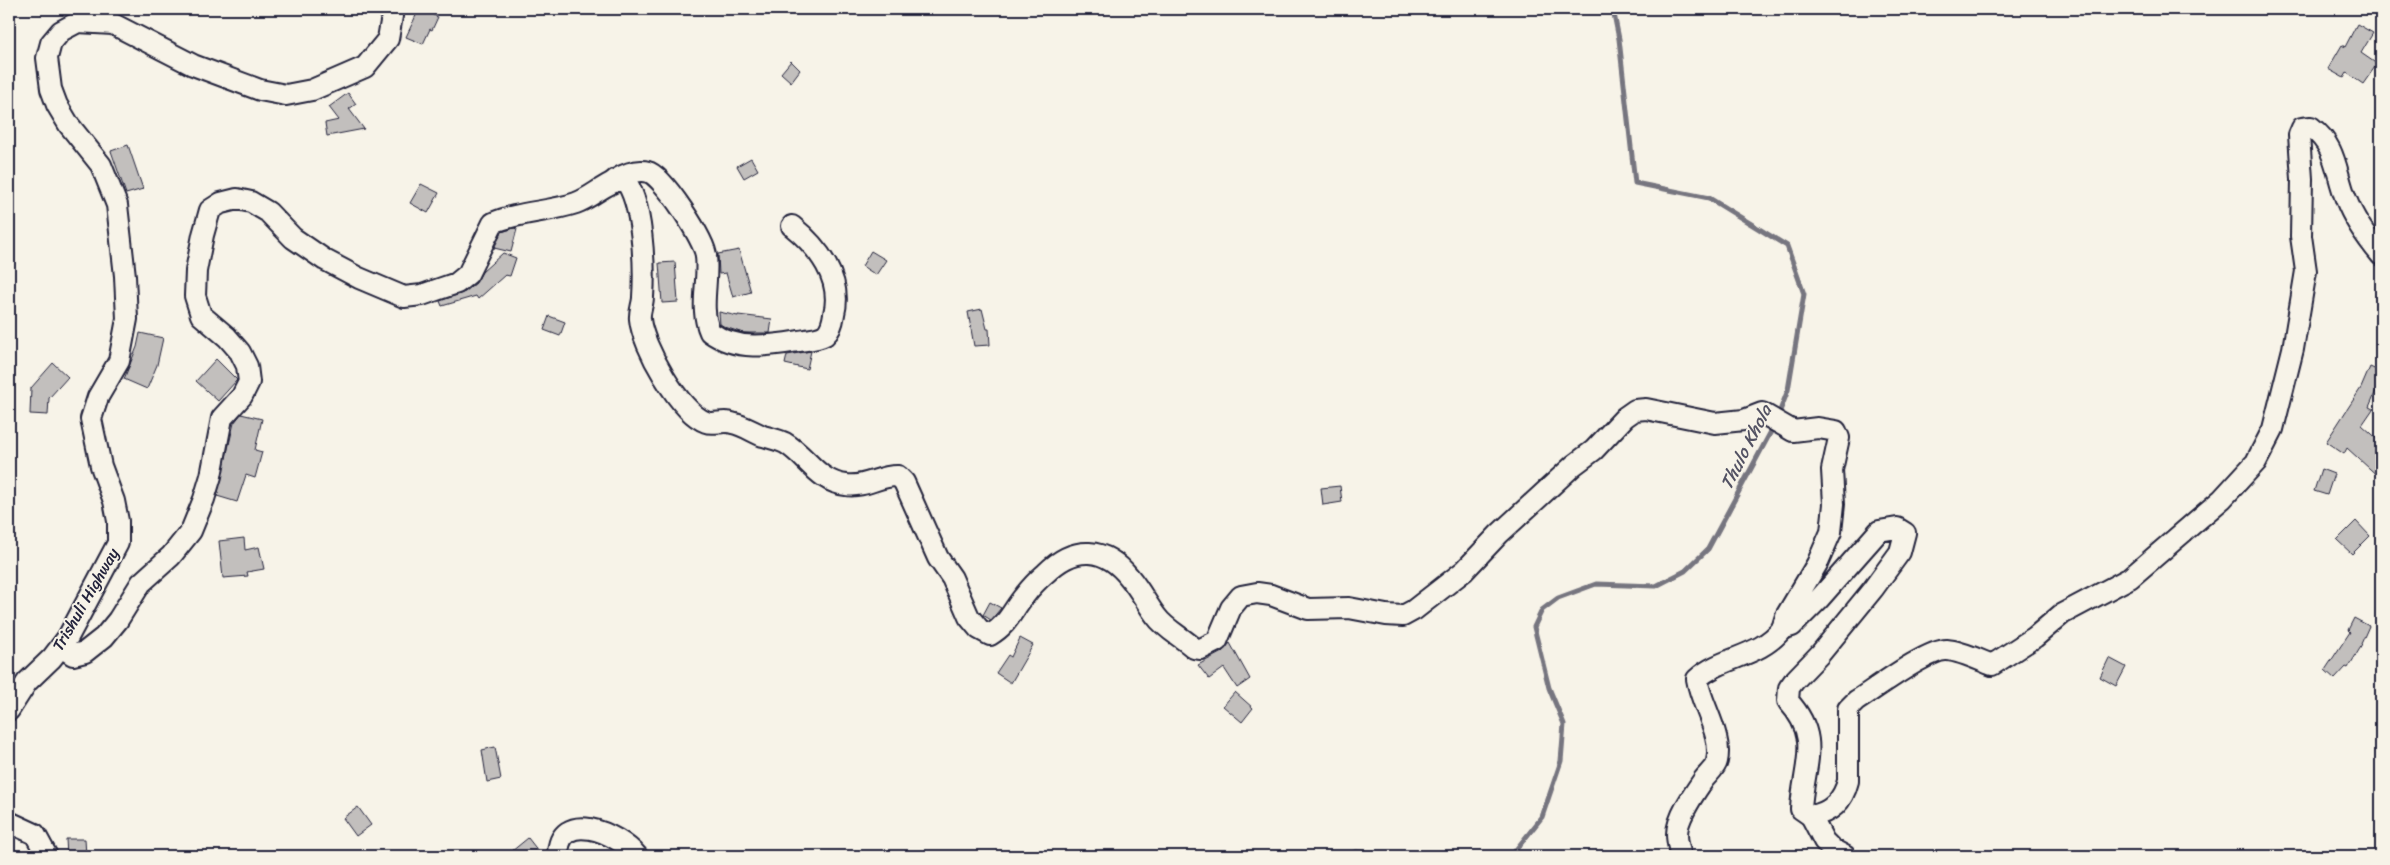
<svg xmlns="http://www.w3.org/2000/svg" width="2390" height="865" font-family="Sriracha,sans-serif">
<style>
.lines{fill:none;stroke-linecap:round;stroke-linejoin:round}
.stream{stroke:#76747f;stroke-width:5}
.building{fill:#c2bfbd;stroke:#22223b}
.minor-casing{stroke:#22223b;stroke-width:24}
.minor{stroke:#f7f3e8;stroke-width:20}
.labels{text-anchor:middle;stroke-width:4;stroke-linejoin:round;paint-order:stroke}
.street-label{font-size:16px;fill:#22223b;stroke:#f7f3e8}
.water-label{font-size:18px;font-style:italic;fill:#535263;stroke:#f7f3e8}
</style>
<rect width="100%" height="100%" fill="#f7f3e8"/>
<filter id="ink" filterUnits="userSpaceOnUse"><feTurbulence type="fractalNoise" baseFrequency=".02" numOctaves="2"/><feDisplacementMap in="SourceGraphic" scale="10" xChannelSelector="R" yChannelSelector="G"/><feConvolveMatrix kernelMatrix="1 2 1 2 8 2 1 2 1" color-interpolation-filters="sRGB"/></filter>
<g filter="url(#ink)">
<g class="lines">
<!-- stream -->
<g class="stream">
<path d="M1613,9L1619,39L1635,183L1709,198L1787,246L1804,294L1788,390L1778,416"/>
<path d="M1353,856L1356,852L1412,856"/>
<path d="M1511,856L1542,817L1561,761L1564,724L1549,688L1534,627L1542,610L1558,598L1596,584L1656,586L1685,571L1708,549L1775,424"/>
</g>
</g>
<!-- building -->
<g class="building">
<path d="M419,9L438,17L432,30L430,29L423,44L406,37Z"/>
<path d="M2357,24L2373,33L2361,53L2377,64L2363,84L2347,73L2344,78L2328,69L2342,45L2345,47Z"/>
<path d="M791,61L800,70L791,82L781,73Z"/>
<path d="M348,93L356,104L349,109L364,129L327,136L325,123L339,120L329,107Z"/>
<path d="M128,145L143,189L126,194L111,151Z"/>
<path d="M751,158L758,170L744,178L737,166Z"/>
<path d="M421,184L439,193L428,213L410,203Z"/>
<path d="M514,228L517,229L511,252L494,248L502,232Z"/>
<path d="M739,250L751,292L733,297L726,273L719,274L718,254Z"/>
<path d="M871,251L886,260L876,275L862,266Z"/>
<path d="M503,253L516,258L510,276L505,275L478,299L476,296L442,306L440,301L465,292L476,283L482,272Z"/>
<path d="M675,262L678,302L662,303L659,263Z"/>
<path d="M982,309L987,329H989L990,345L974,346L968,312Z"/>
<path d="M719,312L738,316V315L772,319L770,333H743L725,327L720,324Z"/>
<path d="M549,316L565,322L560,336L544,330Z"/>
<path d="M140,333L163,338L157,365L147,389L124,379L137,347Z"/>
<path d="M811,351L807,369L785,364L787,355Z"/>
<path d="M216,359L237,380L218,401L196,381Z"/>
<path d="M53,363L68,377L49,398L48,415L30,414L31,388Z"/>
<path d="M2370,367L2381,372V379L2369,407L2373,409L2362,425L2381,442V479L2347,448L2344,454L2326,442L2361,388Z"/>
<path d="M241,414L262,419L255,450L262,452L255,478L246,475L237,502L217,496L234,423Z"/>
<path d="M2321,469L2334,474L2327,495L2314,491Z"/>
<path d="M1340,486L1342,502L1323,505L1321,488Z"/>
<path d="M2356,521L2370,536L2352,554L2337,540Z"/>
<path d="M244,538L245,550L259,547L264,569L247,572L248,576L223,578L219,541Z"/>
<path d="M990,602L1001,608L991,620L983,615Z"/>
<path d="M2354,618L2369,626L2361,644L2362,645L2348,668L2346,667L2335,679L2325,670L2350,632L2348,630Z"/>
<path d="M1020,638L1033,645L1011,683L996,673L1008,655L1011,657Z"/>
<path d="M1230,643L1250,679L1237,688L1224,668L1209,679L1198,665L1222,652Z"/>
<path d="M2109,658L2126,667L2116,686L2100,677Z"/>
<path d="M1235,692L1253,708L1242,722L1223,706Z"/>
<path d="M495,747L501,779L487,782L482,750Z"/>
<path d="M358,807L371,825L356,836L343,818Z"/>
<path d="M528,838L542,856H506Z"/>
<path d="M66,839H85L86,856H67Z"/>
</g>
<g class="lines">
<!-- minor casing -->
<g class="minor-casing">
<g id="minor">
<path d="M615,180C625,174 637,169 648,172C663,175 705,241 706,256C709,282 699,308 710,332C736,351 769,346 799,341C806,340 818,339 825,335C831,330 833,321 834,314C843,279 818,247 792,226"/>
<path d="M61,647L73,655L85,652L104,637L118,620L141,583L171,556L191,531L204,499L211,476L222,418L242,396L249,382L247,366L240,352L227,337L201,315L195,296L196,271L203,235L210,210L221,203L237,199L251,202L268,212L293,238L325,260L359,278L404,297L422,295L442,288L457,283L468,274L493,223C517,212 550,212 576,203C593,197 607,181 624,179C643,201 645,267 643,297C643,304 639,312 640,319C642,345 680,413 706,422C713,425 724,420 732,423C743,425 753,432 763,436C770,438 779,440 785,443C807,456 818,482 846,485C865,488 880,475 898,476L904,482L938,558L952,578L969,617L979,629L990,635C1009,624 1012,610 1025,595C1031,587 1039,579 1046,573C1074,545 1105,546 1130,578C1140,590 1147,604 1156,616C1165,629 1182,637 1194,648L1201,649L1217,641L1231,608L1241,596L1257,593L1271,595L1308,609L1349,608L1386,615L1403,616L1414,610L1464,571L1499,534L1574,465L1594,450L1625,417L1635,410L1646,409L1715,423L1744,420L1762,413L1793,431L1818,428L1836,431L1839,438L1832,470L1834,504L1831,532L1817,564L1786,616L1782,629L1792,626L1819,599L1879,531L1897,528L1905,533L1900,552L1873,589L1820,654L1794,681L1789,688L1788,701C1823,739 1803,766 1801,809L1811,816C1831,813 1843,801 1848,781V709L1856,701C1875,689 1928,649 1947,650C1961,651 1979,660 1992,665L2035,637L2062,614L2130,578L2222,499L2256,462L2273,429L2293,349L2306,271L2301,236L2302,179L2299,135L2302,128L2311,127C2337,147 2335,171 2346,199C2354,220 2367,238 2381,255"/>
<path d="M9,710L27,682L52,658L68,637L118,543V521L114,501L101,466L91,419L98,397L119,361L127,319L125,276L117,205L101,165L69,125L57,105L51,89L47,58L51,43L61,31L78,22L113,24L193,65L260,90L286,95L312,90L365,67L388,39L392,16L390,9"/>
<path d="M1811,816L1824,841L1832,849L1845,856"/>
<path d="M9,822L35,834L47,856"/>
<path d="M558,856C558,807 618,833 637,856"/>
<path d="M1681,856C1679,849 1677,841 1677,834C1677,817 1695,792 1704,779C1708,774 1716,767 1717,761C1723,735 1701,705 1697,679C1722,656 1759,658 1782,629"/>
</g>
</g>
<!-- minor -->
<use href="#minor" class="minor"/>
</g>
</g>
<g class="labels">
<!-- street labels -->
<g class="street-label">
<text transform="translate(85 599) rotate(-60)" y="6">Trishuli Highway</text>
</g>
<!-- water labels -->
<g class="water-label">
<text transform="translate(1746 447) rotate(-63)" y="6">Thulo Khola</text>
</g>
</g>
<!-- margin -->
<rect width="2390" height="865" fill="none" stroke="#f7f3e8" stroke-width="30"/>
<rect x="15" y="15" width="2360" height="835" fill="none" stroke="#22223b" stroke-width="2" filter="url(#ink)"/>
</svg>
